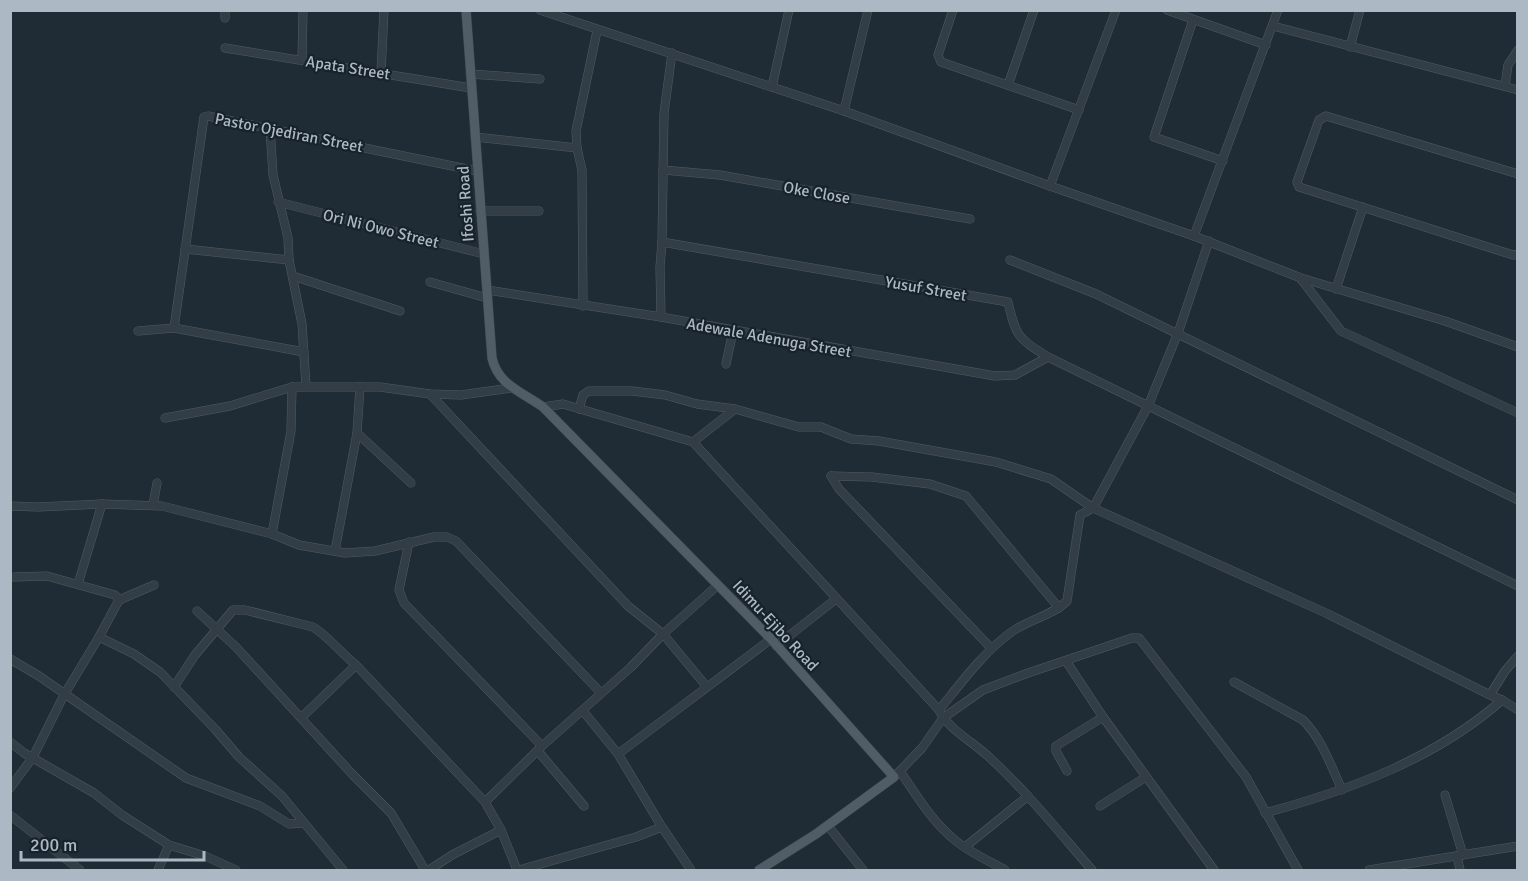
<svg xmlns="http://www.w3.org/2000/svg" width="1528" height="881" font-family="Signika,sans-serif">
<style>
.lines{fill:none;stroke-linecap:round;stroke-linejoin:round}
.minor-casing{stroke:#505b64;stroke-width:9}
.major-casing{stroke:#3c464f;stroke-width:10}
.minor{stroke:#323d46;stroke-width:8}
.major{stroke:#505c66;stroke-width:9}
.labels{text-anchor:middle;stroke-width:4.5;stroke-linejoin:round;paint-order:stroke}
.street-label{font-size:16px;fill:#acb8c3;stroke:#18222a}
</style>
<rect width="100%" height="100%" fill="#1f2b35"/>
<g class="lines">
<!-- minor casing -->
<g class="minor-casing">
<g id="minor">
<path d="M225,10V18"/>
<path d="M540,10L844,111L1050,186L1194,236L1301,278L1445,321L1518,347"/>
<path d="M953,10L938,55L941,62L1079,110"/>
<path d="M1167,10L1266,45"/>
<path d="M1193,20L1154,137L1223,161"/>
<path d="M1273,26L1518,90"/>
<path d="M1350,47L1360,10"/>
<path d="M225,48L471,88"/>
<path d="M302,60L303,10"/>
<path d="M381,73L384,10"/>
<path d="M470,74L540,79"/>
<path d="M1008,85L1034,10"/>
<path d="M1505,86L1508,65L1518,50"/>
<path d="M772,87L789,10"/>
<path d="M844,111L868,10"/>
<path d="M270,128L273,175L288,238L289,260L302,324L306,386"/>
<path d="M475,137L577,148"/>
<path d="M663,170L720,175L970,219"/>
<path d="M1518,174L1326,116L1319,120L1297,182L1299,187L1513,255L1518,254"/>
<path d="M1050,186L1116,10"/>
<path d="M278,202L484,254"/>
<path d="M480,211H539"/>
<path d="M1194,236L1278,10"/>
<path d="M662,242L1008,302C1016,337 1018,338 1048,357L1518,586"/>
<path d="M185,249L289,260"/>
<path d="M1010,260L1096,294L1518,500"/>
<path d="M293,276L400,311"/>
<path d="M1301,279L1341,331L1518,413"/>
<path d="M430,282L487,298"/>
<path d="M1336,289L1363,207"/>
<path d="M487,290L661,317L995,376L1015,375L1048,357"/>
<path d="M583,306L582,170L577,148L576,131L597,31"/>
<path d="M661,317L660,267L662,242L664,113L672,53"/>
<path d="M174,328L204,117L208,116L477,171"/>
<path d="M138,331L174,328L304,352"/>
<path d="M726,364L733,331"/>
<path d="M430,394L628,606L663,634L707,687"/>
<path d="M543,407L563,404L693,442L735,409L799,427H821L851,439L879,441L996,462L1051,479L1093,508L1328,614L1490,695"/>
<path d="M579,409L583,395L589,391H632L665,395L697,404L735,409"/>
<path d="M165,418L230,406L292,387H380L430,394L461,395L511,388"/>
<path d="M357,433L411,483"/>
<path d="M693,442L939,710"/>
<path d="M831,476L872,477L930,484L966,496L1059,608"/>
<path d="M831,476L839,489L991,648"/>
<path d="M153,505L157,483"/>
<path d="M10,506L38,507L102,504L162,506L272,534L299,545L345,553L375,551L434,537H447L456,541L601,693"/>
<path d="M272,534L291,431L292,387"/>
<path d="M409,542L399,590L404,603L542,746"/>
<path d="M335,551L357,433L360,387"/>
<path d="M14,577L47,576L115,595L119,600L99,637"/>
<path d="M78,584L102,504"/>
<path d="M119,600L154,585"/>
<path d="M197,611L236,647L353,775L391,813L425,870"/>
<path d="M776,646L836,599"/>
<path d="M10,659L39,676L186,778L260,806L289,824L304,823"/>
<path d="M1066,661L1103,717L1214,870"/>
<path d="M1234,682L1303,720C1322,739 1331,766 1342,790"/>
<path d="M174,687L195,655L233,610H245L313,627C329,637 341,653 356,665L485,802"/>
<path d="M1502,700L1490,695L1505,671L1518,656"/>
<path d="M583,711L618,754L662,827L691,870"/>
<path d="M301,718L356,665"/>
<path d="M10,742L24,753L94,793L122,815L169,845L205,856L236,870"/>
<path d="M538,751L584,806"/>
<path d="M618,754L771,639"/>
<path d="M900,771C917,796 932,822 956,841C971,853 989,861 1005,870"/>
<path d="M1067,771L1056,751V746L1103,717"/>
<path d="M894,777L922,748L943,718L983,690L1028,673L1132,638H1139L1246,777L1298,870"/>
<path d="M10,788L33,757L64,695L99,637L134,654L160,672L215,729L239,757L282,796L343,870"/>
<path d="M1445,795L1463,855"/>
<path d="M1100,806L1146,777"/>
<path d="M1265,813C1350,790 1435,759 1502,700L1518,710"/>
<path d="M10,815L80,870"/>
<path d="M828,826L863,870"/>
<path d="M965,847L1028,796"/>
<path d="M1457,856L1460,870"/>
<path d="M158,870L169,845"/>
<path d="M429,870L452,855L501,830"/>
<path d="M517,870L501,830L485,802L542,746L631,667L663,634L718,585"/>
<path d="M519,870L636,837L662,827"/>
<path d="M1092,870C1059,832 1027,792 989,757C973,742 948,729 939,710C961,683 982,654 1010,633C1027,620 1052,616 1067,601L1080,515L1093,508L1098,499L1148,406L1178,333L1209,241"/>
<path d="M1369,870L1518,846"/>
</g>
</g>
<!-- major casing -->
<g class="major-casing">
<path id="major" d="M466,10L492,358C498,385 522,392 543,407L771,639L894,777L816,834L759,870"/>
</g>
<!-- minor -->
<use href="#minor" class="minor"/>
<!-- major -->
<use href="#major" class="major"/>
</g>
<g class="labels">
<!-- street labels -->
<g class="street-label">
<text transform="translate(348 67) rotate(9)" y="6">Apata Street</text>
<text transform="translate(289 132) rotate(11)" y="6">Pastor Ojediran Street</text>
<text transform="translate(817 192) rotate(10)" y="6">Oke Close</text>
<text transform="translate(465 204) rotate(-94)" y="6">Ifoshi Road</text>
<text transform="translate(381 228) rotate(14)" y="6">Ori Ni Owo Street</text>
<text transform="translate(926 288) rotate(10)" y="6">Yusuf Street</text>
<text transform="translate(769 337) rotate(10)" y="6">Adewale Adenuga Street</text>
<text transform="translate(776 625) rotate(47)" y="6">Idimu-Ejibo Road</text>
</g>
</g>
<!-- border -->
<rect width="1528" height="881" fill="none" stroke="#acb8c3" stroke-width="24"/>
<!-- scale -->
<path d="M21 851v9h183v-9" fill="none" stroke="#acb8c3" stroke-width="3"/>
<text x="30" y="851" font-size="18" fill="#acb8c3" stroke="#18222a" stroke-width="4.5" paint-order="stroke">200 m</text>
</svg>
